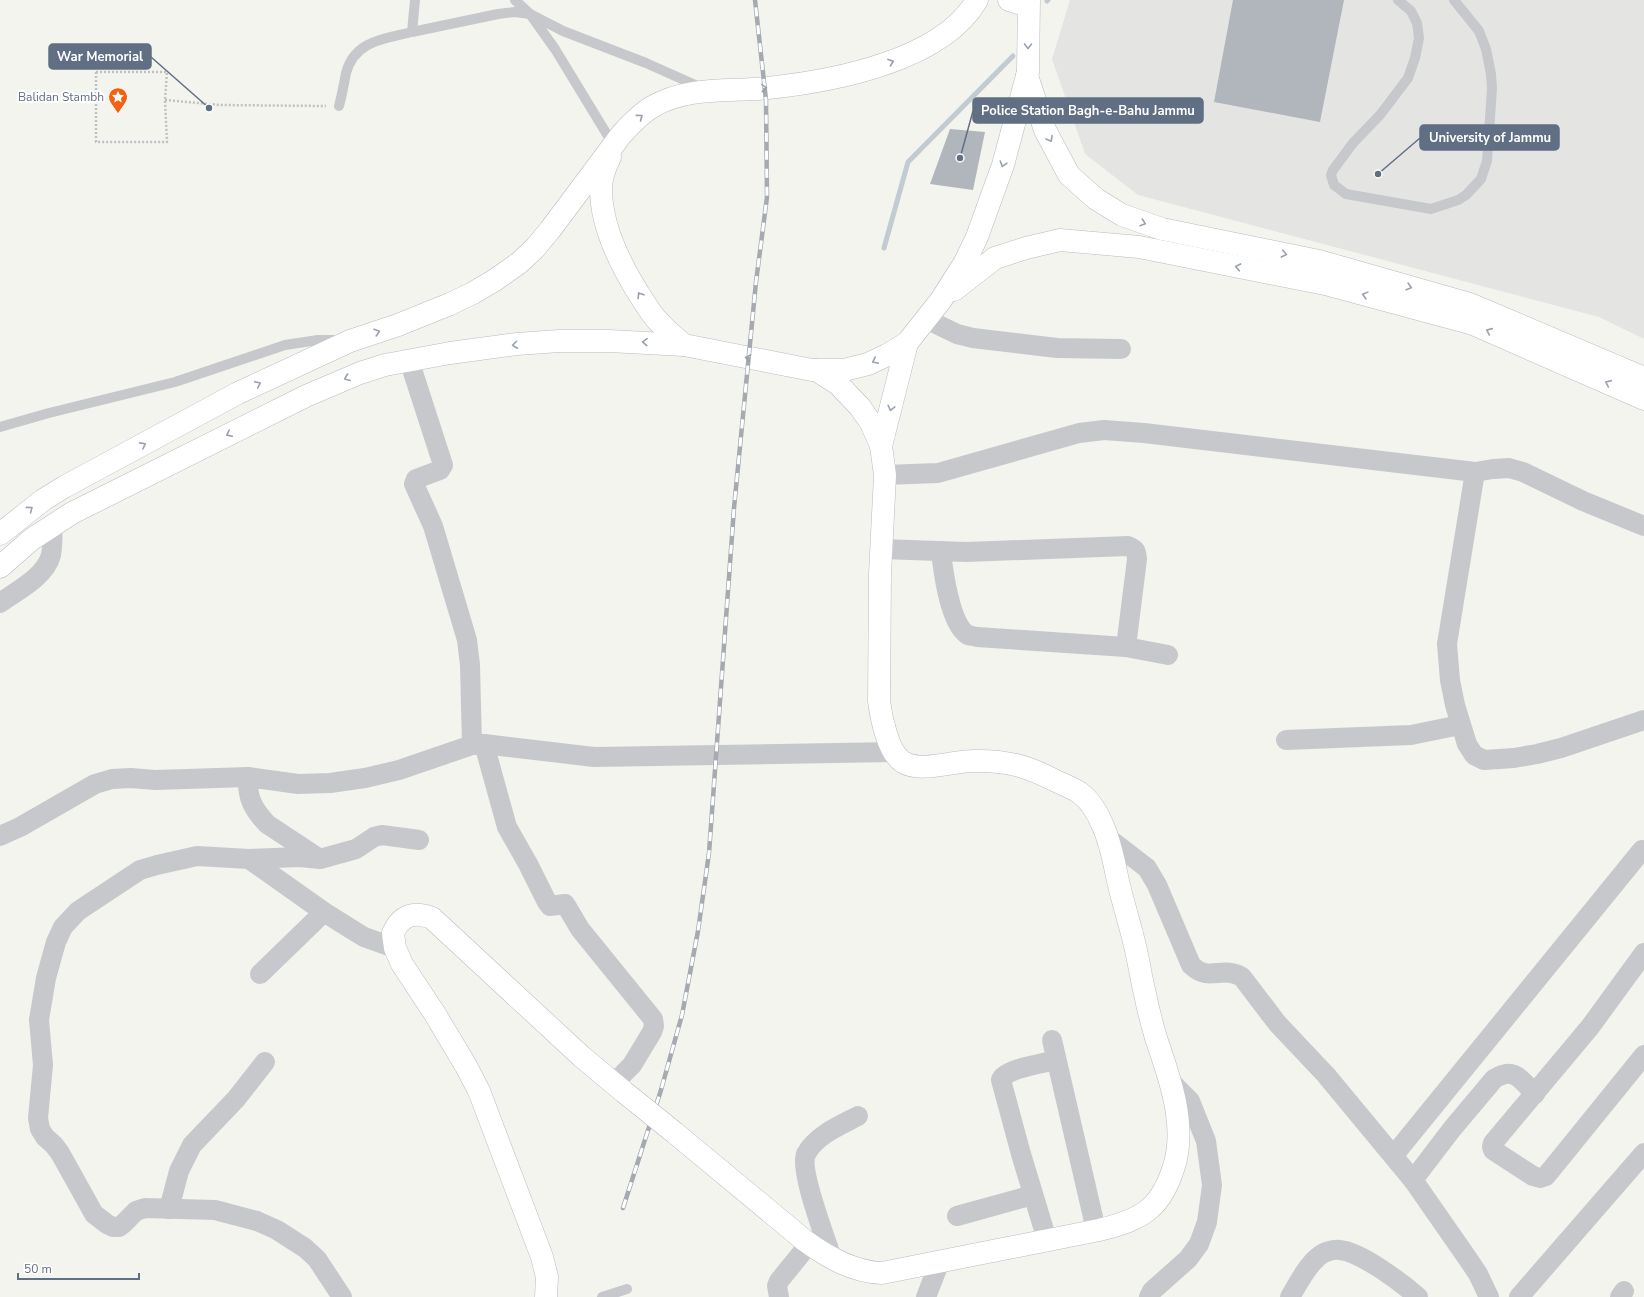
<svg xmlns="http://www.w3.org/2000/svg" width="1644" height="1297" font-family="'Nunito Sans',sans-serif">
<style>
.built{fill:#e4e5e3}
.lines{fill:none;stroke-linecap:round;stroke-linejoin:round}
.stream{stroke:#c2cbd1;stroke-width:5}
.building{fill:#b0b6bc}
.secondary-casing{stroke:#b7bbc0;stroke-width:23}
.primary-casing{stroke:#b8bbbf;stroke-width:23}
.path{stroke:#bec0c2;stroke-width:2.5;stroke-dasharray:2 2;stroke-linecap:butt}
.service{stroke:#c6c8cc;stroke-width:10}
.minor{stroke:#c6c8cc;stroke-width:20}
.secondary{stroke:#fff;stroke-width:22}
.primary{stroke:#fff;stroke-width:22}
.rail-casing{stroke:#a5a9b0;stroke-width:4.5}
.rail{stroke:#fff;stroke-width:3;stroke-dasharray:9;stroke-linecap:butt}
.secondary-bridge-casing{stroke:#b7bbc0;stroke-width:23;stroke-linecap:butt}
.secondary-bridge{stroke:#fff;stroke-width:22}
.oneway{stroke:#98a1ae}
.labels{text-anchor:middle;stroke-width:4;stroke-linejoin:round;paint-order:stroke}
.poi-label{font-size:12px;fill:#606f83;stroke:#fff;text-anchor:end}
.leader{fill:none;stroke:#606f83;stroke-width:1.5}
.callout-dot{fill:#606f83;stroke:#fff;stroke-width:1.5}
.callout{fill:#606f83;stroke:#606f83;stroke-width:1.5}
.callout-label{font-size:13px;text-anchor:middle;font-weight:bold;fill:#fff}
</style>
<rect width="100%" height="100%" fill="#f4f4ef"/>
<!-- built -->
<path class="built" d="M1070,0H1644V339L1599,317L1138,195L1085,154L1052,59Z"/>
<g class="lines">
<!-- stream -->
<g class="stream">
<path d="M1047,1L1048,0"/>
<path d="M884,248L908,162L1013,56"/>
</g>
</g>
<!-- building -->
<g class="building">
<path d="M1233,0H1344L1320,122L1214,102Z"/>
<path d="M950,129L985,132L973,190L930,184Z"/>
</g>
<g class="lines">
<!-- secondary casing -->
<g class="secondary-casing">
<g id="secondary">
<path d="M881,446L907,343"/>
<path d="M675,1133L804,1240C827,1257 853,1272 882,1273L1099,1230C1144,1219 1162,1208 1175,1163C1186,1122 1169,1076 1156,1038C1152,1024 1148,1009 1145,994C1141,978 1139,962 1135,946C1130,924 1123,903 1118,881C1114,862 1111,844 1103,826C1098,814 1091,801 1080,793C1073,788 1064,785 1056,781C1027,766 1006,760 973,761C953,761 920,773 903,762C888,753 881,717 879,701L880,574L885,475L881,446L871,423L860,407L838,384L816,370"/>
<path d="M546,1297L547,1277L542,1257L479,1091L466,1066L435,1014L402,964L395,948L393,933C401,915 414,911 432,918L581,1056L624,1092"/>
</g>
</g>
<!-- primary casing -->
<g class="primary-casing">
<g id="primary">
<path d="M1009,0L1028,6"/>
<path d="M1027,76L1045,130L1069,175L1096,199L1122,215L1162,229L1319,261L1470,304L1644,378"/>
<path d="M610,157C605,167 601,177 601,189C601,228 623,270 644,302C649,309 654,318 661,324C668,332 676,338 684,345"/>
<path d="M954,290L995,258L1026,248L1060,240L1139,247L1325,284L1473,324L1644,399"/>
<path d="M0,534L43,500L64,487L238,393L350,341L398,325L450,304L473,293L495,280L519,263L535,248L550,230L621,135C630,125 640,114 652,107C687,86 730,92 768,88C833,81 942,61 977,0"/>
<path d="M0,567L32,539L72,513L306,396L360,373L385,365L450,353L517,344L559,341H609L684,345L812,370H844L868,364L887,355L907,343L941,300L965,262L977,237L1003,165L1028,72L1029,0"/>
</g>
</g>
<!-- path -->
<g class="path">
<path d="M96,72H167L165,100L167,142H96Z"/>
<path d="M165,100L220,105L326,106"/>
</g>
<!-- service -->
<g class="service">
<path d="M515,0L530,14L563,31L646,63L702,88"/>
<path d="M1398,0L1411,11L1417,23L1419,38L1415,58L1408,78L1380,115L1353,143L1333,170L1331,175L1334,185L1346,194L1431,209L1458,200L1466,195L1481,179L1487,161L1492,89L1491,74L1486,49L1479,31L1454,0"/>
<path d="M412,32L498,14L515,12L530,14L555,49L614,146"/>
<path d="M339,106C342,95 344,84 346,73C355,40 385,39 412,32L415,0"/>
<path d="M0,427L49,413L175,382L285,345L318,340H338"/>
<path d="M602,1297L627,1289"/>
</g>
<!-- minor -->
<g class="minor">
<path d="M926,319L957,334L973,338L1057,348L1121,349"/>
<path d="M1475,472L1447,644L1450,680L1455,705L1467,744L1474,755L1484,760L1514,758L1537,754L1561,748L1644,720"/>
<path d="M885,475L938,473L1079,433L1104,430L1144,433L1475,472L1493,469L1509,468L1523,472L1583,501L1644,526"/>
<path d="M882,549L966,552L1128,546C1136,549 1136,551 1137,559L1126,647"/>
<path d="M941,551C943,570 950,625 968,635C971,636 974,636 977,637L1126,647L1168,655"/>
<path d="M0,603C18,590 45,577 51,555C53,545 52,534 53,524"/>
<path d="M1286,740L1411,735L1460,725"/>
<path d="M484,744L507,827L528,864L547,902L550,906L565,904L567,907L580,929L653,1019L654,1026L652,1032L632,1065L614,1083"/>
<path d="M472,745L484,744L594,757L894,752"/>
<path d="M248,777C247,798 253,809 267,824L320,859"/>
<path d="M0,836L20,827L95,784L112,779L131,778L155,780L248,777L298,784L330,783L365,778L399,770L472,745L470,665L467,640L433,526L414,484L416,479L440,470L443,465L409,360"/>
<path d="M1108,838L1147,868L1157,885L1191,965C1209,983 1222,965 1242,977L1277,1023L1326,1075L1413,1180L1468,1259L1478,1274L1489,1297"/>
<path d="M249,859L324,912L351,929L364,937L395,948"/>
<path d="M1644,953L1590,1027L1493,1143L1492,1147L1493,1150L1533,1176L1540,1178L1546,1176L1644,1055"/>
<path d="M260,974L324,912"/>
<path d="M1052,1040L1096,1230"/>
<path d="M1394,1155L1642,850"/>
<path d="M1413,1180L1452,1129L1494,1079C1515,1066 1521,1080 1535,1094"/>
<path d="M169,1209L179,1171L192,1145L236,1099L265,1062"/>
<path d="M957,1216L1033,1195"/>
<path d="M1047,1240L1021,1154L1001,1080C1004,1069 1045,1063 1056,1060"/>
<path d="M832,1258C826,1240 799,1170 806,1154C816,1135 841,1125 858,1116"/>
<path d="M342,1297L317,1259L305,1248L277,1230L257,1221L215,1210L145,1208L136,1211L123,1224L119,1227H113L107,1224L94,1214L60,1153L54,1145L45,1137L40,1129L38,1118L43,1065L39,1020L46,978L56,942L63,927L78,911L140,870L157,865L197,856L249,859L300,857L320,859L356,849L374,837L382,835L419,840"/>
<path d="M779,1297L777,1286L779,1281L809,1244"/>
<path d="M926,1297L940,1261"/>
<path d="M1149,1297L1152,1291L1188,1259L1199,1244L1207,1222L1212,1185L1206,1141L1190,1101L1172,1083"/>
<path d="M1290,1297C1298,1284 1306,1267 1318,1257C1323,1252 1333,1249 1340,1250C1361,1252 1402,1283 1418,1297"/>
<path d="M1519,1297L1644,1153"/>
<path d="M1620,1297L1624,1291"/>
</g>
<!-- secondary -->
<use href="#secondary" class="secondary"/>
<!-- primary -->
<use href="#primary" class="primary"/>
<!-- rail casing -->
<g class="rail-casing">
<path id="rail" d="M623,1208L661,1090L682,1015L698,931L709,853L734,508L756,282L767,197L766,100L755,0"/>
</g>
<!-- rail -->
<use href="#rail" class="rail"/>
<!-- secondary-bridge casing -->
<g class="secondary-bridge-casing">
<path id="secondary-bridge" d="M624,1092L675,1133"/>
</g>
<!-- secondary-bridge -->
<use href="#secondary-bridge" class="secondary-bridge"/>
</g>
<!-- one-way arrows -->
<defs><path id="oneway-chevron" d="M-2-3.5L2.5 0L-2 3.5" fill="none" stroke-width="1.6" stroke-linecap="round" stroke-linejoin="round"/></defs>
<g class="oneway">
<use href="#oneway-chevron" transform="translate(1028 46) rotate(91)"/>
<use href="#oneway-chevron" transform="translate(891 62) rotate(-20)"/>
<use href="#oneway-chevron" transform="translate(764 88) rotate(-4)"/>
<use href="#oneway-chevron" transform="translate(640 117) rotate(-37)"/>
<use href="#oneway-chevron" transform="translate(1050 139) rotate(61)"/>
<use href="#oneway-chevron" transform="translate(1003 164) rotate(107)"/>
<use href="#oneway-chevron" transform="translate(1143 223) rotate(19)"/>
<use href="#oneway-chevron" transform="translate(1284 254) rotate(11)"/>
<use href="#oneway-chevron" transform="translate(1238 267) rotate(-169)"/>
<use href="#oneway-chevron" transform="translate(1409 287) rotate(16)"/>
<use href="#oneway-chevron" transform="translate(640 295) rotate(-122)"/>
<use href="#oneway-chevron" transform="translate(1365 295) rotate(-165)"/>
<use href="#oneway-chevron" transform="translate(1489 331) rotate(-156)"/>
<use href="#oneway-chevron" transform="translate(377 332) rotate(-18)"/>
<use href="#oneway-chevron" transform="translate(645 342) rotate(-177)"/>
<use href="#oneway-chevron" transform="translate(515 345) rotate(173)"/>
<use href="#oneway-chevron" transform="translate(748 358) rotate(-169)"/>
<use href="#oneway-chevron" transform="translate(875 361) rotate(155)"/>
<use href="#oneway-chevron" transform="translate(347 378) rotate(158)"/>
<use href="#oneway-chevron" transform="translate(1608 383) rotate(-156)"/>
<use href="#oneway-chevron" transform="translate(258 384) rotate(-25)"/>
<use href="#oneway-chevron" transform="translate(891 408) rotate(104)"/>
<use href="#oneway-chevron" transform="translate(229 434) rotate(153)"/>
<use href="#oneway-chevron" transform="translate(143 445) rotate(-28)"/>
<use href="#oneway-chevron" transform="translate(30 509) rotate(-37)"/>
</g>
<!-- icons -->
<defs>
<g id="sight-pin" transform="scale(1)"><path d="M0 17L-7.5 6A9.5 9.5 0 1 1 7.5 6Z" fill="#f26212" stroke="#fff"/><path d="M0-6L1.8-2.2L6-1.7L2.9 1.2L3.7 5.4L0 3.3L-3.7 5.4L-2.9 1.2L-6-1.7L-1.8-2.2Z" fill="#fff"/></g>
</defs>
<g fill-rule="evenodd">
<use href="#sight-pin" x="118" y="97"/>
</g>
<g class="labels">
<!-- poi labels -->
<g class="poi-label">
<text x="104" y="101">Balidan Stambh</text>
</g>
</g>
<!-- callouts -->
<path class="leader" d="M209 108L151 57M960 158L973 111M1378 174L1420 138"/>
<g class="callout-dot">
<circle cx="209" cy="108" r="4"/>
<circle cx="960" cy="158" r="4"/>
<circle cx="1378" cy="174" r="4"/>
</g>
<g class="callout">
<rect x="49" y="44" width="102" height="25" rx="4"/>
<rect x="973" y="98" width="230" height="25" rx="4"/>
<rect x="1420" y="125" width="139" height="25" rx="4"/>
</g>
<g class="callout-label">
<text x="100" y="61">War Memorial</text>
<text x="1088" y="115">Police Station Bagh-e-Bahu Jammu</text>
<text x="1490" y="142">University of Jammu</text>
</g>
<!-- scale -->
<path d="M18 1273v6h121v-6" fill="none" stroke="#606f83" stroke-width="2"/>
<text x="24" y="1273" font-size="12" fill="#606f83" stroke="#ffffff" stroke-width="3" paint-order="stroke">50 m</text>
</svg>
